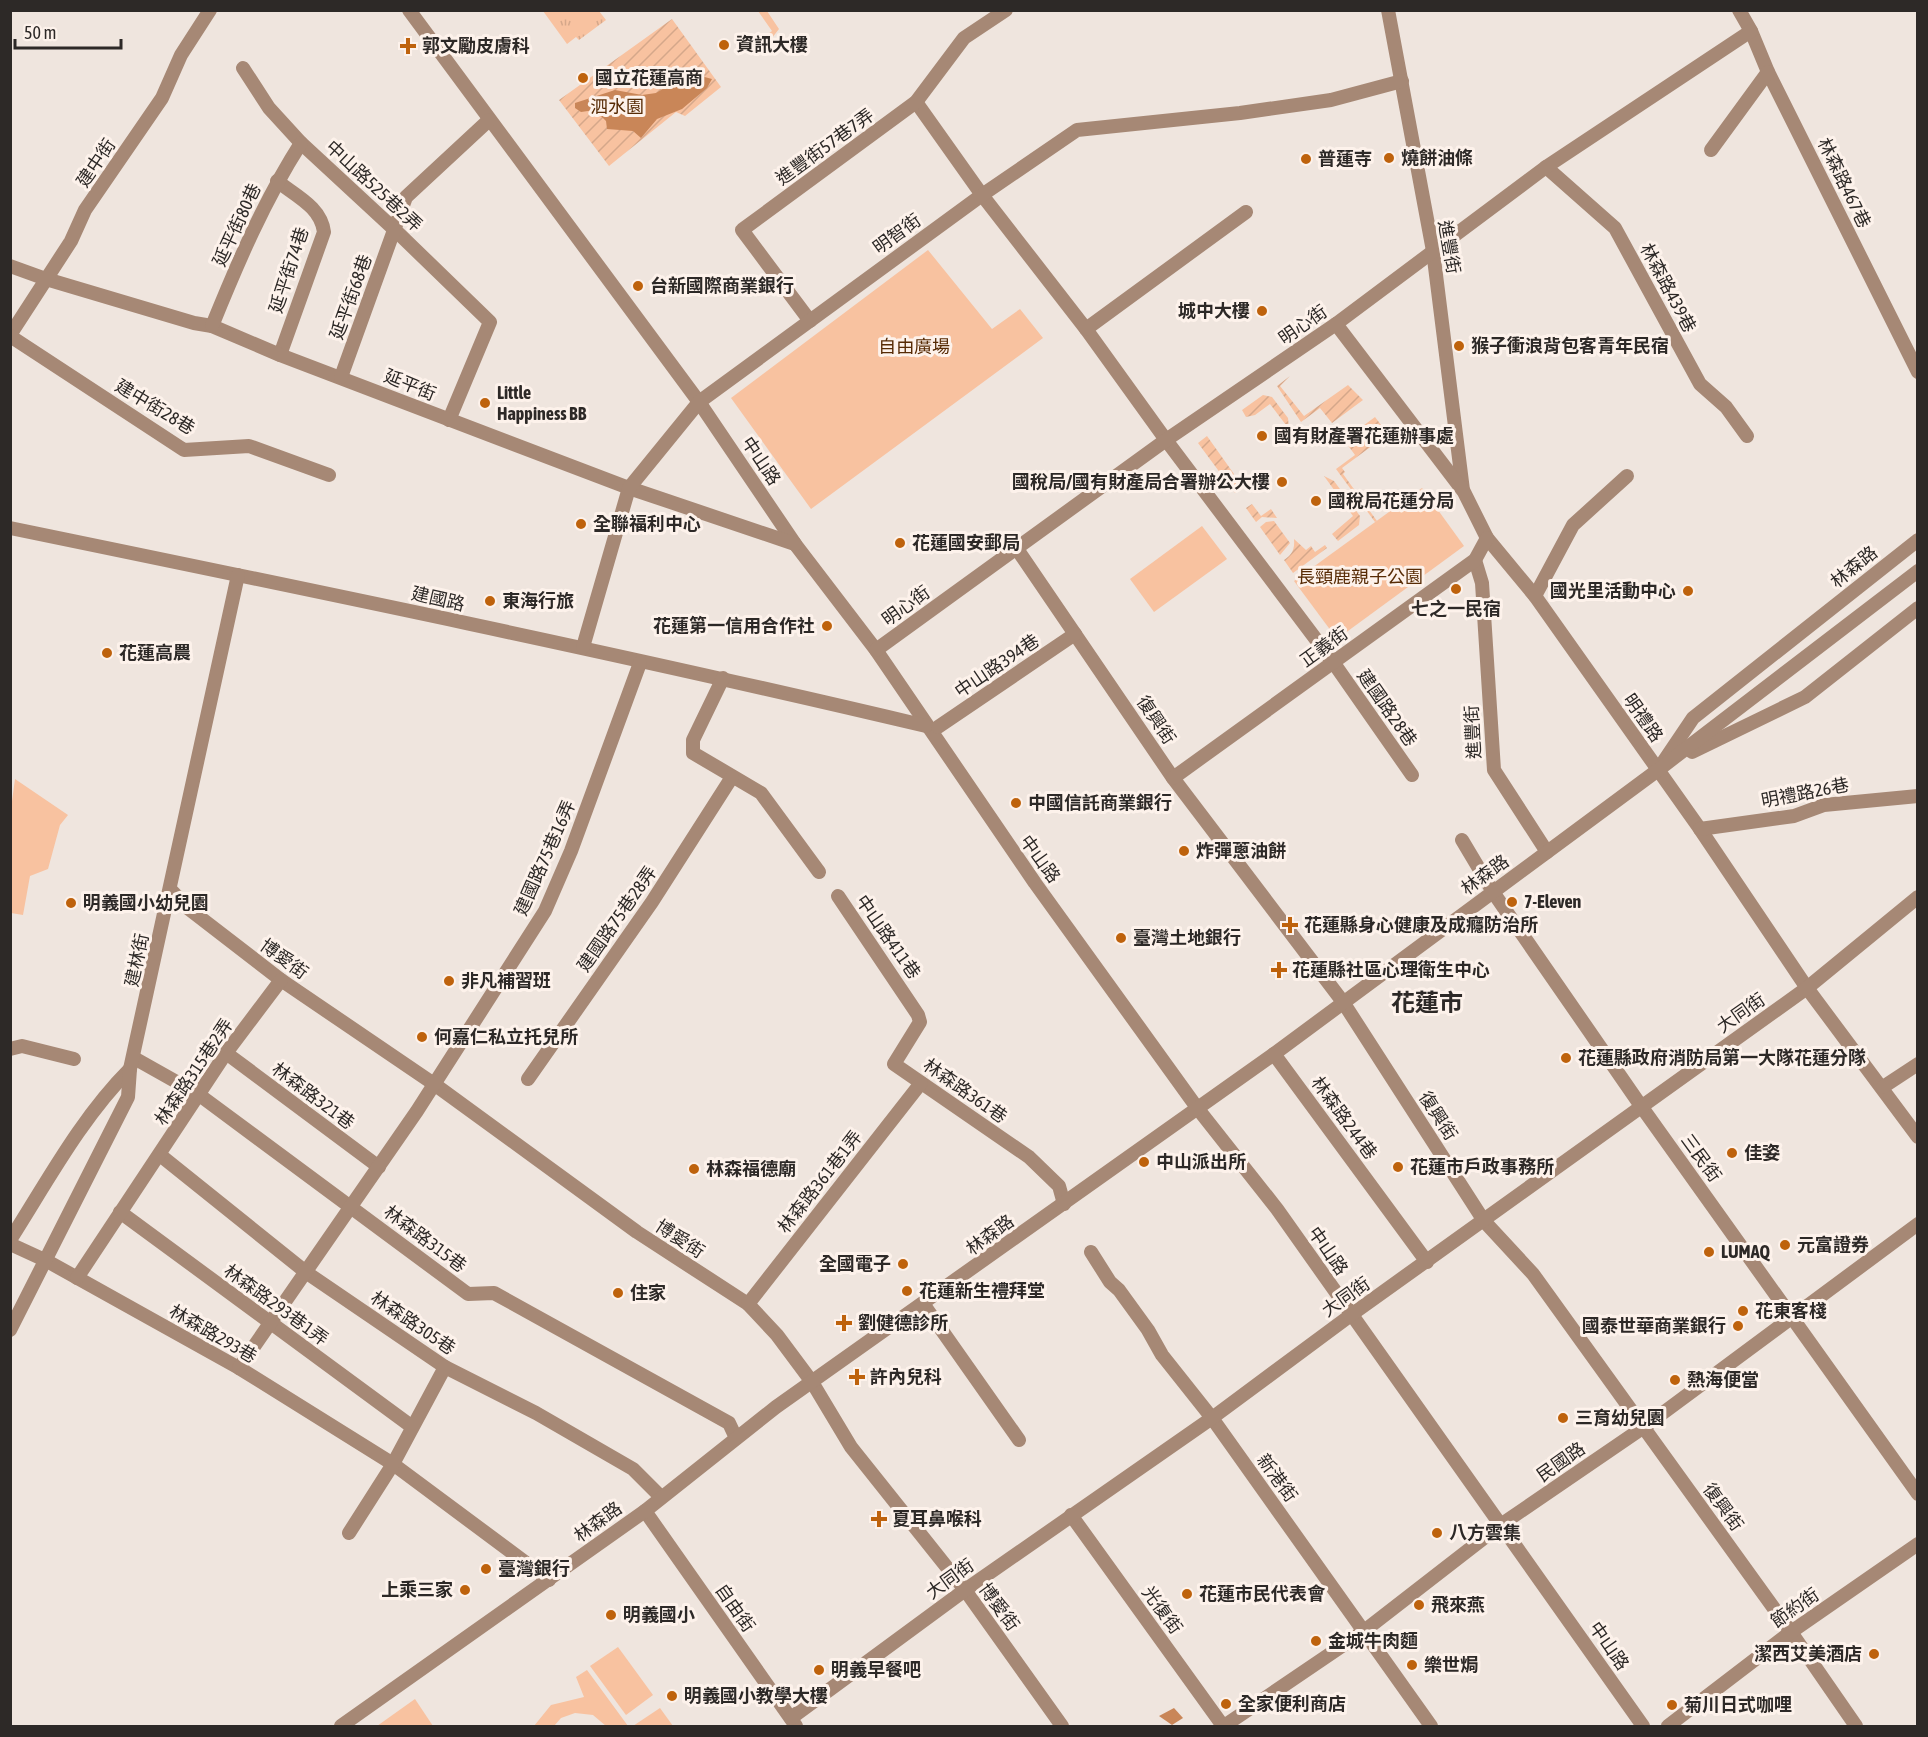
<svg xmlns="http://www.w3.org/2000/svg" width="1928" height="1737" font-family="'Asap Condensed','Noto Sans TC',sans-serif">
<style>
.grass{fill:url(#grass-tufts)}
.park{fill:#f8c2a0}
.garden{fill:url(#garden-furrows)}
.water{fill:#c98658}
.lines{fill:none;stroke-linecap:round;stroke-linejoin:round}
.minor{stroke:#a68875;stroke-width:14}
.poi-dot{fill:#be620c;stroke:#fdf2eb;stroke-width:2}
.labels{text-anchor:middle;stroke-width:6;stroke-linejoin:round;paint-order:stroke}
.poi-label{font-size:18px;font-weight:bold;fill:#2d2927;stroke:#fdf2eb;text-anchor:start}
.park-label{font-size:18px;fill:#572b05;stroke:#fdf2eb}
.street-label{font-size:18px;fill:#2d2927;stroke:#fdf2eb}
.district-label{font-size:24px;font-weight:bold;fill:#2d2927;stroke:#fdf2eb}
</style>
<defs>
<pattern id="grass-tufts" width="24" height="20" patternUnits="userSpaceOnUse" patternTransform="scale(1.5)"><rect width="24" height="20" fill="#f8c2a0"/><path d="M3 7l-1-3M5 7V3M7 7l1-3M15 17l-1-3M17 17v-4M19 17l1-3" fill="none" stroke="#d5a78a"/></pattern>
<pattern id="garden-furrows" width="10" height="10" patternUnits="userSpaceOnUse" patternTransform="scale(1.5)"><rect width="10" height="10" fill="#f8c2a0"/><path d="M-1 1l2-2M0 10L10 0M9 11l2-2" fill="none" stroke="#d5a78a"/></pattern>
</defs>
<rect width="100%" height="100%" fill="#efe5de"/>
<!-- grass -->
<g class="grass">
<path d="M543,11H599L606,20L579,40L576,37L567,44Z"/>
<path d="M758,11H767L779,29L768,43L764,37L772,31Z"/>
</g>
<!-- park -->
<g class="park">
<path d="M928,250L992,329L1020,309L1043,338L811,509L731,398Z"/>
<path d="M1422,488L1464,546L1337,639L1294,581Z"/>
<path d="M1202,526L1227,559L1154,612L1130,579Z"/>
<path d="M15,779L68,815L60,825L48,869L30,876L23,915L11,913L10,816Z"/>
<path d="M618,1647L653,1695L626,1715L590,1666Z"/>
<path d="M587,1670L628,1726H606L593,1715L575,1713L561,1718L554,1726H534L551,1705L584,1697L576,1677Z"/>
<path d="M415,1699L433,1726H377Z"/>
<path d="M660,1708L673,1726H633Z"/>
</g>
<!-- garden -->
<g class="garden">
<path d="M672,19L721,87L685,116L676,112L609,166L559,100Z"/>
<path d="M1290,376L1280,386L1304,416L1348,385L1363,400L1332,423L1320,408L1301,422L1277,386Z"/>
<path d="M1263,395L1272,397L1288,418L1289,429L1270,404L1255,415L1246,417L1242,410Z"/>
<path d="M1375,417L1388,434L1342,468L1345,472L1343,474L1377,521L1375,522L1336,469L1355,455L1344,440Z"/>
<path d="M1207,436L1234,474L1232,476L1241,488L1235,493L1198,443Z"/>
<path d="M1324,476L1334,481L1360,516L1359,525L1338,541L1332,534L1353,516Z"/>
<path d="M1252,504L1261,516L1271,509L1277,518L1262,517L1256,522L1246,508Z"/>
<path d="M1274,521L1290,543L1280,555L1260,527L1266,522Z"/>
<path d="M1294,539L1306,550L1311,546L1315,552L1325,545L1327,548L1293,573L1284,560C1292,555 1295,549 1294,539Z"/>
</g>
<!-- water -->
<g class="water">
<path d="M701,76L712,79L707,88L682,109L657,119L641,138L633,131L607,129L606,121L595,110L581,112L575,108V103L615,90L642,95L656,93L671,84Z"/>
<path d="M1174,1708L1183,1718L1172,1725L1159,1716Z"/>
</g>
<g class="lines">
<!-- minor -->
<g class="minor">
<path d="M409,10L699,402L795,544L876,650L1035,883L1198,1109L1277,1209L1643,1726"/>
<path d="M1388,10L1433,251L1463,490"/>
<path d="M1739,10L1751,31L1768,72L1918,372"/>
<path d="M243,68L269,108L301,143L395,230L490,322L449,420"/>
<path d="M916,102L982,195L1086,329L1166,440L1333,662L1412,775"/>
<path d="M1711,150L1768,72"/>
<path d="M1546,167L1615,228L1700,384L1726,407L1747,436"/>
<path d="M277,181C296,196 321,207 324,232L280,355"/>
<path d="M10,266L46,279L194,323L212,326L280,355L629,488L795,544"/>
<path d="M810,321L742,230L916,102L964,38L1006,10"/>
<path d="M1336,324L1464,492L1487,538L1535,596L1700,829L1807,988L1918,1137"/>
<path d="M212,326C238,262 264,201 301,143"/>
<path d="M1086,329L1246,212"/>
<path d="M10,335L71,241L85,210L162,98L181,55L210,10"/>
<path d="M10,336L184,450L249,446L329,475"/>
<path d="M341,377L406,197L489,120"/>
<path d="M10,528C316,591 622,654 926,726"/>
<path d="M1017,549L1173,778L1343,1002L1484,1221L1533,1274L1791,1632L1856,1726"/>
<path d="M1475,560L1482,583L1494,770L1547,852"/>
<path d="M1535,596L1573,525L1627,476"/>
<path d="M583,647L629,488L699,402L982,195L1077,130L1240,113L1331,100L1402,81"/>
<path d="M876,650L1166,440L1336,324L1546,167L1751,31"/>
<path d="M723,678L693,740V753L761,793L819,872"/>
<path d="M938,727L1075,634"/>
<path d="M1692,752L1805,697L1918,608"/>
<path d="M1664,761L1693,718L1918,540"/>
<path d="M1173,778L1475,560L1487,538"/>
<path d="M1700,829L1794,816L1824,805L1918,796"/>
<path d="M1462,840L1493,892L1641,1106L1918,1494"/>
<path d="M170,889L189,909L281,980L434,1084L637,1232L748,1304L777,1335L812,1382L851,1447L965,1590L1062,1726"/>
<path d="M838,896L918,1015L920,1022L894,1064L1029,1157L1059,1186L1064,1204"/>
<path d="M10,1049L22,1046L74,1059"/>
<path d="M226,1053L379,1167"/>
<path d="M1274,1054L1427,1262"/>
<path d="M134,1058L198,1094L468,1294L494,1293L729,1423L736,1438"/>
<path d="M528,1079L652,902L732,777"/>
<path d="M1883,1087L1918,1064"/>
<path d="M160,1155L307,1273L445,1367L536,1413L633,1469L661,1497"/>
<path d="M120,1212L411,1426"/>
<path d="M10,1240C47,1182 81,1118 130,1069"/>
<path d="M10,1244L47,1261L239,1368L393,1464L549,1580"/>
<path d="M1091,1252L1110,1282L1119,1290L1148,1330L1162,1355L1212,1418L1431,1726"/>
<path d="M77,1278L226,1053L281,980"/>
<path d="M748,1304L921,1083"/>
<path d="M924,1305L1019,1440"/>
<path d="M10,1330L128,1097L130,1069L238,575"/>
<path d="M239,1368L417,1111L545,911L571,851L640,663"/>
<path d="M645,1511L796,1726"/>
<path d="M1071,1515L1223,1726"/>
<path d="M349,1533L393,1464L445,1367"/>
<path d="M791,1718L965,1590L1212,1418L1351,1315L1807,988L1918,897"/>
<path d="M341,1726L645,1511L776,1407L1274,1054L1658,770L1918,571"/>
<path d="M1224,1726L1364,1631L1502,1524L1644,1427L1918,1224"/>
<path d="M1668,1726L1791,1632L1918,1544"/>
</g>
</g>
<!-- markers -->
<g class="poi-dot">
<circle cx="724" cy="45" r="6"/>
<path d="M405 37h6v6h6v6h-6v6h-6v-6h-6v-6h6z"/>
<circle cx="583" cy="78" r="6"/>
<circle cx="1389" cy="158" r="6"/>
<circle cx="1306" cy="159" r="6"/>
<circle cx="638" cy="286" r="6"/>
<circle cx="1262" cy="311" r="6"/>
<circle cx="1459" cy="346" r="6"/>
<circle cx="485" cy="403" r="6"/>
<circle cx="1262" cy="436" r="6"/>
<circle cx="1282" cy="482" r="6"/>
<circle cx="1316" cy="501" r="6"/>
<circle cx="581" cy="524" r="6"/>
<circle cx="900" cy="543" r="6"/>
<circle cx="1456" cy="589" r="6"/>
<circle cx="1688" cy="591" r="6"/>
<circle cx="490" cy="601" r="6"/>
<circle cx="827" cy="626" r="6"/>
<circle cx="107" cy="653" r="6"/>
<circle cx="1016" cy="803" r="6"/>
<circle cx="1184" cy="851" r="6"/>
<circle cx="1512" cy="902" r="6"/>
<circle cx="71" cy="903" r="6"/>
<path d="M1287 916h6v6h6v6h-6v6h-6v-6h-6v-6h6z"/>
<circle cx="1121" cy="938" r="6"/>
<path d="M1276 961h6v6h6v6h-6v6h-6v-6h-6v-6h6z"/>
<circle cx="449" cy="981" r="6"/>
<circle cx="422" cy="1037" r="6"/>
<circle cx="1566" cy="1058" r="6"/>
<circle cx="1732" cy="1153" r="6"/>
<circle cx="1144" cy="1162" r="6"/>
<circle cx="1398" cy="1167" r="6"/>
<circle cx="694" cy="1169" r="6"/>
<circle cx="1785" cy="1245" r="6"/>
<circle cx="1709" cy="1252" r="6"/>
<circle cx="903" cy="1264" r="6"/>
<circle cx="907" cy="1291" r="6"/>
<circle cx="618" cy="1293" r="6"/>
<circle cx="1743" cy="1311" r="6"/>
<path d="M841 1314h6v6h6v6h-6v6h-6v-6h-6v-6h6z"/>
<circle cx="1738" cy="1326" r="6"/>
<path d="M854 1368h6v6h6v6h-6v6h-6v-6h-6v-6h6z"/>
<circle cx="1675" cy="1380" r="6"/>
<circle cx="1563" cy="1418" r="6"/>
<path d="M876 1510h6v6h6v6h-6v6h-6v-6h-6v-6h6z"/>
<circle cx="1437" cy="1533" r="6"/>
<circle cx="486" cy="1569" r="6"/>
<circle cx="465" cy="1590" r="6"/>
<circle cx="1187" cy="1594" r="6"/>
<circle cx="1419" cy="1605" r="6"/>
<circle cx="611" cy="1615" r="6"/>
<circle cx="1316" cy="1641" r="6"/>
<circle cx="1874" cy="1654" r="6"/>
<circle cx="1412" cy="1665" r="6"/>
<circle cx="819" cy="1670" r="6"/>
<circle cx="672" cy="1696" r="6"/>
<circle cx="1226" cy="1704" r="6"/>
<circle cx="1672" cy="1705" r="6"/>
</g>
<g class="labels">
<!-- poi labels -->
<g class="poi-label">
<text x="736" y="51">資訊大樓</text>
<text x="422" y="52">郭文勵皮膚科</text>
<text x="595" y="84">國立花蓮高商</text>
<text x="1401" y="164">燒餅油條</text>
<text x="1318" y="165">普蓮寺</text>
<text x="650" y="292">台新國際商業銀行</text>
<text x="1250" y="317" text-anchor="end">城中大樓</text>
<text x="1471" y="352">猴子衝浪背包客青年民宿</text>
<text x="497" y="399">Little<tspan x="497" dy="21">Happiness BB</tspan></text>
<text x="1274" y="442">國有財產署花蓮辦事處</text>
<text x="1270" y="488" text-anchor="end">國稅局/國有財產局合署辦公大樓</text>
<text x="1328" y="507">國稅局花蓮分局</text>
<text x="593" y="530">全聯福利中心</text>
<text x="912" y="549">花蓮國安郵局</text>
<text x="1676" y="597" text-anchor="end">國光里活動中心</text>
<text x="502" y="607">東海行旅</text>
<text x="1456" y="615" text-anchor="middle">七之一民宿</text>
<text x="815" y="632" text-anchor="end">花蓮第一信用合作社</text>
<text x="119" y="659">花蓮高農</text>
<text x="1028" y="809">中國信託商業銀行</text>
<text x="1196" y="857">炸彈蔥油餅</text>
<text x="1524" y="908">7-Eleven</text>
<text x="83" y="909">明義國小幼兒園</text>
<text x="1304" y="931">花蓮縣身心健康及成癮防治所</text>
<text x="1133" y="944">臺灣土地銀行</text>
<text x="1292" y="976">花蓮縣社區心理衛生中心</text>
<text x="461" y="987">非凡補習班</text>
<text x="434" y="1043">何嘉仁私立托兒所</text>
<text x="1578" y="1064">花蓮縣政府消防局第一大隊花蓮分隊</text>
<text x="1744" y="1159">佳姿</text>
<text x="1156" y="1168">中山派出所</text>
<text x="1410" y="1173">花蓮市戶政事務所</text>
<text x="706" y="1175">林森福德廟</text>
<text x="1797" y="1251">元富證券</text>
<text x="1721" y="1258">LUMAQ</text>
<text x="891" y="1270" text-anchor="end">全國電子</text>
<text x="919" y="1297">花蓮新生禮拜堂</text>
<text x="630" y="1299">住家</text>
<text x="1755" y="1317">花東客棧</text>
<text x="858" y="1329">劉健德診所</text>
<text x="1726" y="1332" text-anchor="end">國泰世華商業銀行</text>
<text x="870" y="1383">許內兒科</text>
<text x="1687" y="1386">熱海便當</text>
<text x="1575" y="1424">三育幼兒園</text>
<text x="892" y="1525">夏耳鼻喉科</text>
<text x="1449" y="1539">八方雲集</text>
<text x="498" y="1575">臺灣銀行</text>
<text x="453" y="1596" text-anchor="end">上乘三家</text>
<text x="1199" y="1600">花蓮市民代表會</text>
<text x="1431" y="1611">飛來燕</text>
<text x="623" y="1621">明義國小</text>
<text x="1328" y="1647">金城牛肉麵</text>
<text x="1862" y="1660" text-anchor="end">潔西艾美酒店</text>
<text x="1424" y="1671">樂世焗</text>
<text x="831" y="1676">明義早餐吧</text>
<text x="684" y="1702">明義國小教學大樓</text>
<text x="1238" y="1710">全家便利商店</text>
<text x="1684" y="1711">菊川日式咖哩</text>
</g>
<!-- park labels -->
<g class="park-label">
<text x="617" y="113">泗水園</text>
<text x="914" y="353">自由廣場</text>
<text x="1360" y="583">長頸鹿親子公園</text>
</g>
<!-- street labels -->
<g class="street-label">
<text transform="translate(825 147) rotate(-36)" y="6">進豐街57巷7弄</text>
<text transform="translate(96 163) rotate(-56)" y="6">建中街</text>
<text transform="translate(1844 183) rotate(64)" y="6">林森路467巷</text>
<text transform="translate(374 186) rotate(43)" y="6">中山路525巷2弄</text>
<text transform="translate(237 225) rotate(-65)" y="6">延平街80巷</text>
<text transform="translate(897 234) rotate(-36)" y="6">明智街</text>
<text transform="translate(1449 247) rotate(80)" y="6">進豐街</text>
<text transform="translate(289 270) rotate(-72)" y="6">延平街74巷</text>
<text transform="translate(1668 288) rotate(62)" y="6">林森路439巷</text>
<text transform="translate(351 297) rotate(-70)" y="6">延平街68巷</text>
<text transform="translate(1303 325) rotate(-35)" y="6">明心街</text>
<text transform="translate(410 385) rotate(22)" y="6">延平街</text>
<text transform="translate(155 407) rotate(31)" y="6">建中街28巷</text>
<text transform="translate(761 461) rotate(56)" y="6">中山路</text>
<text transform="translate(1854 567) rotate(-39)" y="6">林森路</text>
<text transform="translate(438 599) rotate(13)" y="6">建國路</text>
<text transform="translate(906 606) rotate(-36)" y="6">明心街</text>
<text transform="translate(1324 647) rotate(-36)" y="6">正義街</text>
<text transform="translate(997 666) rotate(-34)" y="6">中山路394巷</text>
<text transform="translate(1387 708) rotate(55)" y="6">建國路28巷</text>
<text transform="translate(1643 718) rotate(55)" y="6">明禮路</text>
<text transform="translate(1156 720) rotate(56)" y="6">復興街</text>
<text transform="translate(1473 732) rotate(-93)" y="6">進豐街</text>
<text transform="translate(1805 793) rotate(-11)" y="6">明禮路26巷</text>
<text transform="translate(545 858) rotate(-66)" y="6">建國路75巷16弄</text>
<text transform="translate(1040 859) rotate(54)" y="6">中山路</text>
<text transform="translate(1485 875) rotate(-36)" y="6">林森路</text>
<text transform="translate(617 919) rotate(-55)" y="6">建國路75巷28弄</text>
<text transform="translate(888 937) rotate(55)" y="6">中山路411巷</text>
<text transform="translate(284 959) rotate(36)" y="6">博愛街</text>
<text transform="translate(137 960) rotate(-78)" y="6">建林街</text>
<text transform="translate(1741 1013) rotate(-35)" y="6">大同街</text>
<text transform="translate(194 1072) rotate(-56)" y="6">林森路315巷2弄</text>
<text transform="translate(965 1091) rotate(35)" y="6">林森路361巷</text>
<text transform="translate(313 1096) rotate(37)" y="6">林森路321巷</text>
<text transform="translate(1438 1116) rotate(57)" y="6">復興街</text>
<text transform="translate(1344 1118) rotate(54)" y="6">林森路244巷</text>
<text transform="translate(1701 1158) rotate(54)" y="6">三民街</text>
<text transform="translate(820 1182) rotate(-52)" y="6">林森路361巷1弄</text>
<text transform="translate(990 1235) rotate(-36)" y="6">林森路</text>
<text transform="translate(425 1239) rotate(37)" y="6">林森路315巷</text>
<text transform="translate(680 1239) rotate(33)" y="6">博愛街</text>
<text transform="translate(1328 1251) rotate(55)" y="6">中山路</text>
<text transform="translate(1346 1297) rotate(-35)" y="6">大同街</text>
<text transform="translate(276 1305) rotate(36)" y="6">林森路293巷1弄</text>
<text transform="translate(413 1323) rotate(34)" y="6">林森路305巷</text>
<text transform="translate(213 1334) rotate(30)" y="6">林森路293巷</text>
<text transform="translate(1561 1462) rotate(-35)" y="6">民國路</text>
<text transform="translate(1277 1478) rotate(54)" y="6">新港街</text>
<text transform="translate(1723 1507) rotate(54)" y="6">復興街</text>
<text transform="translate(598 1522) rotate(-36)" y="6">林森路</text>
<text transform="translate(950 1579) rotate(-36)" y="6">大同街</text>
<text transform="translate(999 1607) rotate(54)" y="6">博愛街</text>
<text transform="translate(735 1608) rotate(55)" y="6">自由街</text>
<text transform="translate(1795 1608) rotate(-35)" y="6">節約街</text>
<text transform="translate(1162 1610) rotate(54)" y="6">光復街</text>
<text transform="translate(1609 1646) rotate(55)" y="6">中山路</text>
</g>
<!-- district labels -->
<g class="district-label">
<text x="1427" y="1011">花蓮市</text>
</g>
</g>
<!-- border -->
<rect width="1928" height="1737" fill="none" stroke="#2d2927" stroke-width="24"/>
<!-- scale -->
<path d="M15 39v9h106v-9" fill="none" stroke="#2d2927" stroke-width="3"/>
<text x="24" y="39" font-size="18" fill="#2d2927" stroke="#fdf2eb" stroke-width="4.5" paint-order="stroke">50 m</text>
</svg>
